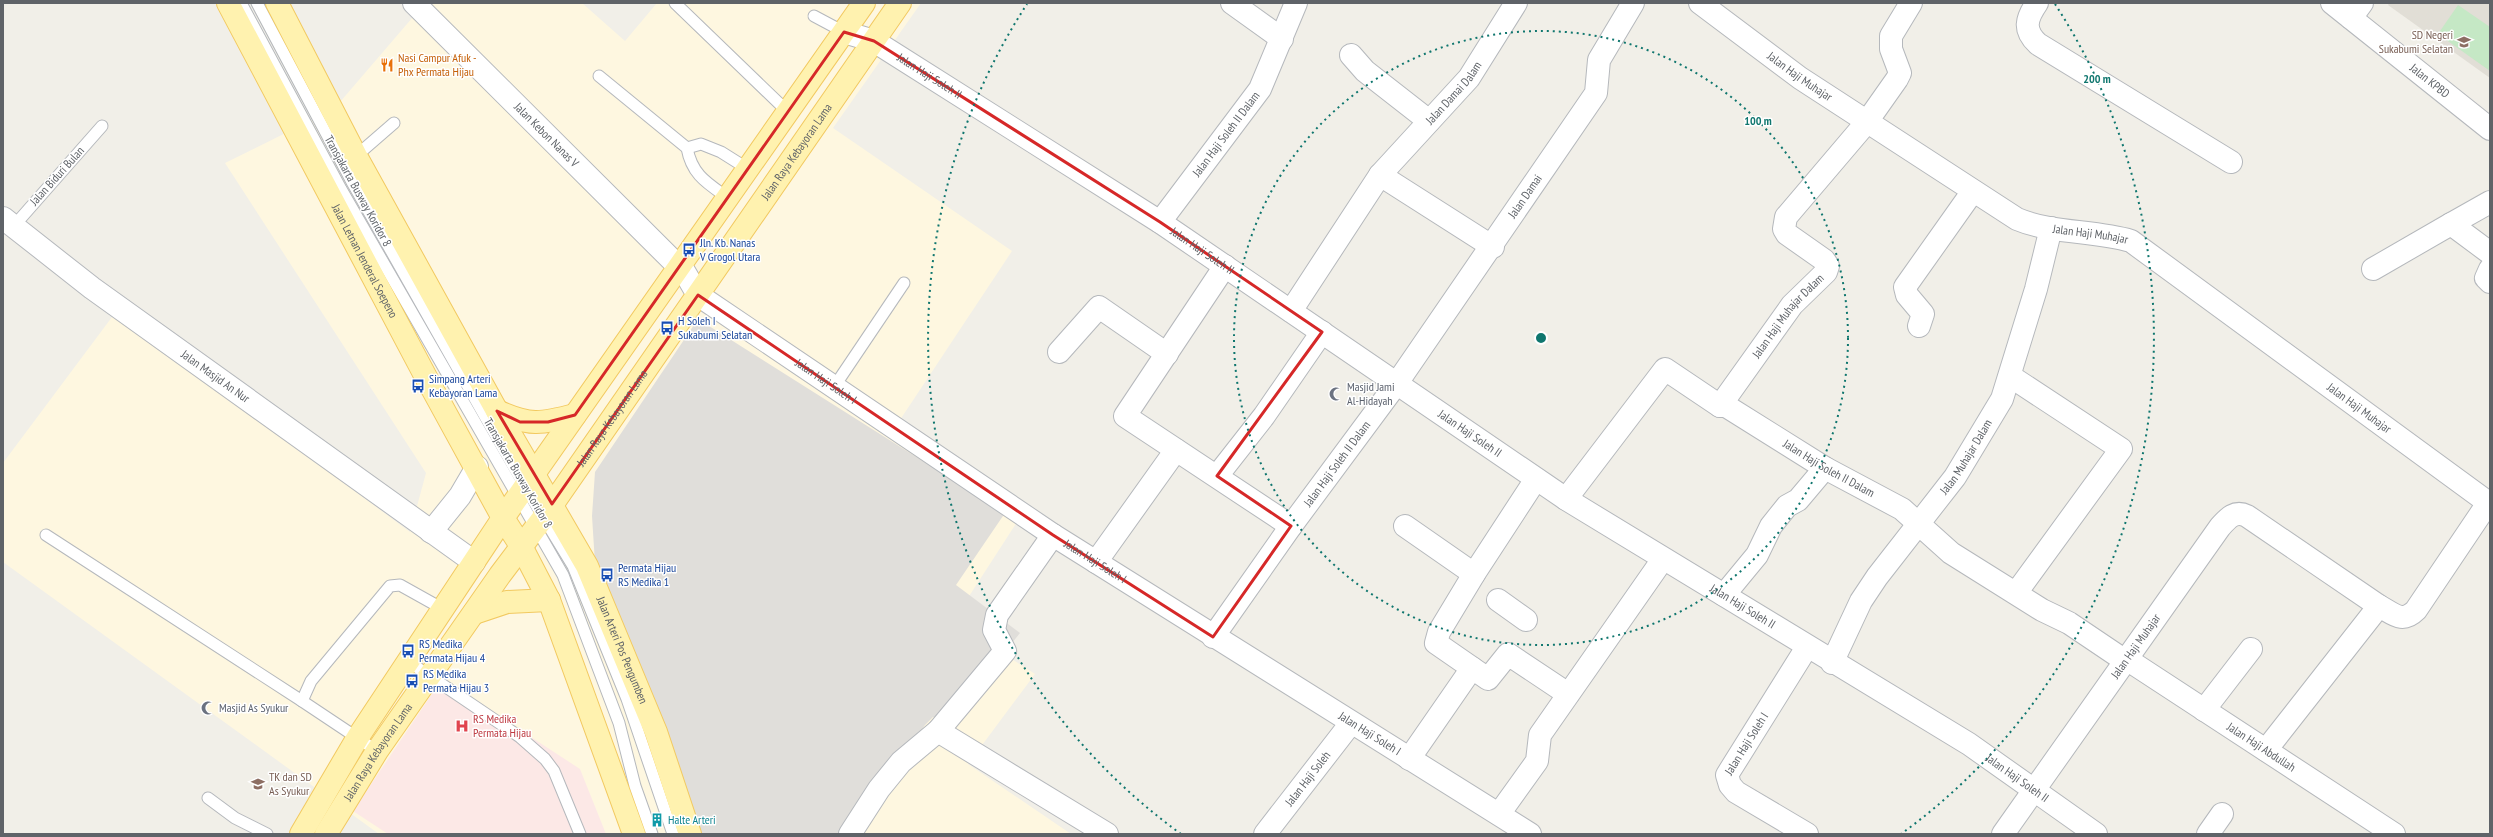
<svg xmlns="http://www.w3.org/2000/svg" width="2493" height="837" font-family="'PT Sans Narrow',sans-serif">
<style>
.commercial{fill:#fef7e0}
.industrial{fill:#e0deda}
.education{fill:#e1ded6}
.medical{fill:#fce8e6}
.green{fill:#c5e8c5}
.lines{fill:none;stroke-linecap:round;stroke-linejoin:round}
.service-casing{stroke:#b5b8bc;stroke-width:13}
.minor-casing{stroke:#b5b8bc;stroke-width:24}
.tertiary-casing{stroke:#b5b8bc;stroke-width:24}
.primary-casing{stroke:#f2c960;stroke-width:24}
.service{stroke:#fff;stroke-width:11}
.minor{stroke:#fff;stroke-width:22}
.tertiary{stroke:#fff;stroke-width:22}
.primary{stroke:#fff2af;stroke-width:22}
.marked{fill:none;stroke:#d62828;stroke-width:3;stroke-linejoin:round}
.ring{fill:none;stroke:#0f766e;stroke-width:2;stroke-dasharray:2 4}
.labels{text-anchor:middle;stroke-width:3;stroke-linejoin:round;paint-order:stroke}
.education-label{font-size:12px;fill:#785e54;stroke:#fff;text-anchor:end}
.food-label{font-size:12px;fill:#c56008;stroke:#fff;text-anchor:start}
.street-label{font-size:12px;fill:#5f6368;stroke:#fff}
.transit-label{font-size:12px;fill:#164399;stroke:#fff;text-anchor:start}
.worship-label{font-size:12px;fill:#5b616d;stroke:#fff;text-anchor:start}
.health-label{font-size:12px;fill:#be3a42;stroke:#fff;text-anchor:start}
.culture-label{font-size:12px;fill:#0d838f;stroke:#fff;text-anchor:start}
.centre{fill:#0f766e;stroke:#fff;stroke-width:2}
.ring-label{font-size:12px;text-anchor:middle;font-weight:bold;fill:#0f766e;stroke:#fff;stroke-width:3;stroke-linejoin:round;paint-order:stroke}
</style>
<rect width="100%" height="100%" fill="#f1efe8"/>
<!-- commercial -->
<path class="commercial" d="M425,3H582L625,41L657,3H921L833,128L1012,251L892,432L1019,519L953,621L1035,674L968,764L1071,834H379L3,562V463L115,313L410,532L426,473L225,163L334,109Z"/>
<!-- industrial -->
<path class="industrial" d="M698,319L1005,513L956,585L1020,633L947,723L933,717L925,725L865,805L846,834H690L596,579L592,516L595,472Z"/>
<!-- education -->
<path class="education" d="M2389,3H2490V78L2388,5Z"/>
<!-- medical -->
<path class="medical" d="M442,679L580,769L606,834H388L353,811Z"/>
<!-- green -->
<path class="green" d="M2458,5L2490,27V71L2438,34Z"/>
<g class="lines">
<!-- service casing -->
<g class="service-casing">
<g id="service">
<path d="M241,3L341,189L563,575L619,723L635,786L652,834"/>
<path d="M257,3L352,182L525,487L573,566L627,699L673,834"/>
<path d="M675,3L788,112"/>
<path d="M814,16L844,32"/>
<path d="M599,76L687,148C692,175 707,183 728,198"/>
<path d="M687,148L701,144L721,152L748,169"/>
<path d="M356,156L394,123"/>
<path d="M13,227L102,126"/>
<path d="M834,387L904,283"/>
<path d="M46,535L302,701"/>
<path d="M409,662L520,737L545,759L554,771L580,834"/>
<path d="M377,751L302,701L311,681L390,586L400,585L443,609"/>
<path d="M208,798L235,818L267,834"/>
</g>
</g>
<!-- minor casing -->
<g class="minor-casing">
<g id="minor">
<path id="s1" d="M414,3L672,260L681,266"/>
<path d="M1232,3L1282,39"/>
<path id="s2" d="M1700,3L1800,78L2017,219C2053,234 2094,230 2131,241L2490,504"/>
<path d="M2037,3C2026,19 2023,30 2038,44L2231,162"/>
<path id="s3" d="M2332,3L2490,129"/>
<path d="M2351,18L2362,3"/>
<path id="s4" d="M844,32L874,41L1160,222L1566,499L1969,744L2096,834"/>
<path d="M1351,55L1365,71L1429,121"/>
<path d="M1380,175L1493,247"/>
<path id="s5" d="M3,218L92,288L474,562"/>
<path id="s6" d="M1160,222L1260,89L1296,3"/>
<path d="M2451,224L2490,202"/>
<path d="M1225,266L1125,416L1291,526"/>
<path d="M2373,269L2451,224L2490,253"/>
<path d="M2490,269L2486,278L2490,282"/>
<path id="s7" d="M1291,311L1380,175L1469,78L1516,3"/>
<path d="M1919,326L1923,314L1907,295L1905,287L1973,191"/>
<path d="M1059,352L1099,307L1167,354"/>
<path d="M2010,376L2121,449L2016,593"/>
<path id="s8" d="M1720,406L1792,305L1826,272L1828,266L1824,260L1787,234L1784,229L1786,217L1866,123L1897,79L1900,73L1891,49V36L1911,3"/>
<path d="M1217,476L1264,416L1322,332"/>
<path d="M1536,479L1474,574L1439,632L1436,643L1488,679L1508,654L1568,694"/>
<path id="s9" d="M1566,499L1665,369L1720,406H1726L1825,468L1902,509L1951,553L2042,610L2069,623L2118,656L2128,660L2394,834"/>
<path d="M1405,526L1474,574"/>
<path d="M431,532L460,496L477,467"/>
<path d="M1096,562L1176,450"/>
<path d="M1724,595L1757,555L1771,526L1787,506L1798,500L1825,468"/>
<path d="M1498,600L1526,620"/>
<path id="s10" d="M1213,637L1291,526L1397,383L1596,93L1599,60L1633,3"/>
<path id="s11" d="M1832,663L1861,601L1877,577L1955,477L2002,399L2036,289L2051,228"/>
<path d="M2204,710L2251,649"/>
<path d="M938,731L1107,834"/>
<path d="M2266,750L2379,606"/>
<path d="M1409,759L1472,668"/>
<path d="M1499,814L1537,761L1540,735L1663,559"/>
<path d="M850,834L879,789L901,762L938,731L1005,651L994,630L997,615L1053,535"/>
<path id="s12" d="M1265,834L1351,723"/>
<path id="s13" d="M1807,834L1736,792L1730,785L1727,775L1807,647"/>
<path id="s14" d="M2003,834L2220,527C2228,518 2235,510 2247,516L2379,606C2394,614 2402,624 2416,610L2488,503"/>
<path d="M2208,834L2222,814"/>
</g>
</g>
<!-- tertiary casing -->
<g class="tertiary-casing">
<g id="tertiary">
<path id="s15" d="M681,266L698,295L1053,535L1530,834"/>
</g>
</g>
<!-- primary casing -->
<g class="primary-casing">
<g id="primary">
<path id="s16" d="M228,3L428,381L503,518L521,546L549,600L634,834"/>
<path id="s17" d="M277,3L356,156L497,411L587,566L656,732L690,834"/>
<path d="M497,411C530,426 540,424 575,415"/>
<path d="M474,613L507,602L549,600"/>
<path d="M301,834L358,737L503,518L864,3"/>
<path id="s18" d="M326,834L377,751L500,575L543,518L900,3"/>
</g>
</g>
<!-- service -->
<use href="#service" class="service"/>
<!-- minor -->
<use href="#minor" class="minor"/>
<!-- tertiary -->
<use href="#tertiary" class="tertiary"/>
<!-- primary -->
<use href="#primary" class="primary"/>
</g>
<!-- marked area -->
<path class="marked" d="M844,32L874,41L1160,222L1322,332L1217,476L1291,526L1213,637L1053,535L698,295L552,504L497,411L520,422H548L575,415Z"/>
<!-- distance rings -->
<g class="ring">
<circle cx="1541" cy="338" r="307"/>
<path d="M1181 834A613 613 0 0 1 1027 4M2055 4A613 613 0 0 1 1901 834"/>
</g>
<!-- icons -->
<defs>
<g id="school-bare" transform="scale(1.08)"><path d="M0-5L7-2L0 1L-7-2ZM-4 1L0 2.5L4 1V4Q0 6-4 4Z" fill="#8d6e63" stroke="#fff" stroke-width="2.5" paint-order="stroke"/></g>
<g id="restaurant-bare" transform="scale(1.08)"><path d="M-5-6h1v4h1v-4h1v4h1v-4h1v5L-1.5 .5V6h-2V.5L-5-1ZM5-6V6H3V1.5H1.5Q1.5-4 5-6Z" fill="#e8710a" stroke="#fff" stroke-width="2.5" paint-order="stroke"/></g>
<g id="bus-bare" transform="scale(1.08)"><path d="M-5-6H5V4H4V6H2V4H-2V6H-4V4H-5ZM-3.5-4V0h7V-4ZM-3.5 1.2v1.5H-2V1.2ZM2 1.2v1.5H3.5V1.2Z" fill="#1a4fb4" stroke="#fff" stroke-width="2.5" paint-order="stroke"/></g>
<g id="mosque-bare" transform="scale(1.08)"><path d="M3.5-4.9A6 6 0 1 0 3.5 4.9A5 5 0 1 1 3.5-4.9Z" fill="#6b7280" stroke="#fff" stroke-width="2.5" paint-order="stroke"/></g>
<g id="hospital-bare" transform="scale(1.08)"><path d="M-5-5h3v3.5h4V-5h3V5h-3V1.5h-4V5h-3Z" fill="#e0444e" stroke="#fff" stroke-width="2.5" paint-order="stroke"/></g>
<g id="building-bare" transform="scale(1.08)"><path d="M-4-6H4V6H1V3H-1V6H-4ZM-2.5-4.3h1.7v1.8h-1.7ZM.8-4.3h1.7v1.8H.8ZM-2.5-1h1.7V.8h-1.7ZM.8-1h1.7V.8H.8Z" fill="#0f9aa8" stroke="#fff" stroke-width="2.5" paint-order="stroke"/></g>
</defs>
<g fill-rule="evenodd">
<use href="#school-bare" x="2464" y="42"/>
<use href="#restaurant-bare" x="387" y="65"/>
<use href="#bus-bare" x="689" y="250"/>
<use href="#bus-bare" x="667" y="328"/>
<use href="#bus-bare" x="418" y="386"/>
<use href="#mosque-bare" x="1336" y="394"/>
<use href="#bus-bare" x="607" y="575"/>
<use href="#bus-bare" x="408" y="651"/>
<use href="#bus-bare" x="412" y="681"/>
<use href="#mosque-bare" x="208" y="708"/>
<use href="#hospital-bare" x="462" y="726"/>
<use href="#school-bare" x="258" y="784"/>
<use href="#building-bare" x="657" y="820"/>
</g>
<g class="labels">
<!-- education labels -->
<g class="education-label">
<text x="2453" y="39">SD Negeri<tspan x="2453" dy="14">Sukabumi Selatan</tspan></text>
<text x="269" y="781" text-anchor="start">TK dan SD<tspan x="269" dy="14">As Syukur</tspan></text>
</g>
<!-- food labels -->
<g class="food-label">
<text x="398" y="62">Nasi Campur Afuk -<tspan x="398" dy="14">Phx Permata Hijau</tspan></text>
</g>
<!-- street labels -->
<g class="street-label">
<text dy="4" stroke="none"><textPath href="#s4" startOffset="97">Jalan Haji Soleh II</textPath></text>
<text dy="4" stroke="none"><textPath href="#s2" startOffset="124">Jalan Haji Muhajar</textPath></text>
<text dy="4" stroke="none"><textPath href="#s3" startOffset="125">Jalan KPBD</textPath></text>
<text dy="4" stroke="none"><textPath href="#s7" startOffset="273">Jalan Damai Dalam</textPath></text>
<text dy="4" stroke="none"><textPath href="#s6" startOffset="110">Jalan Haji Soleh II Dalam</textPath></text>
<text dy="4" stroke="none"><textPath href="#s1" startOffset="187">Jalan Kebon Nanas V</textPath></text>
<text dy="4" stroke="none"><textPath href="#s18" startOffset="829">Jalan Raya Kebayoran Lama</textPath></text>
<text transform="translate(57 176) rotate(-48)" y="4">Jalan Biduri Bulan</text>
<text transform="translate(358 191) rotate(61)" y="4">Transjakarta Busway Koridor 8</text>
<text dy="4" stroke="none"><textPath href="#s10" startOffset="540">Jalan Damai</textPath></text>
<text dy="4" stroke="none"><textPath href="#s2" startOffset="459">Jalan Haji Muhajar</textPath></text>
<text dy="4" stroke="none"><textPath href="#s4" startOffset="421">Jalan Haji Soleh II</textPath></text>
<text dy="4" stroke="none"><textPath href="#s16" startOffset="292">Jalan Letnan Jenderal Soepeno</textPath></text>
<text dy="4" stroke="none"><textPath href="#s8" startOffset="113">Jalan Haji Muhajar Dalam</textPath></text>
<text dy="4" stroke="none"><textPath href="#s5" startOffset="265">Jalan Masjid An Nur</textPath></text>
<text dy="4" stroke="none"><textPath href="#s15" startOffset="188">Jalan Haji Soleh I</textPath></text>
<text dy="4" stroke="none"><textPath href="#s2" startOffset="783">Jalan Haji Muhajar</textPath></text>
<text dy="4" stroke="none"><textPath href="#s18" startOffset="505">Jalan Raya Kebayoran Lama</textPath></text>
<text dy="4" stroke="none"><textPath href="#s4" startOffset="745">Jalan Haji Soleh II</textPath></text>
<text dy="4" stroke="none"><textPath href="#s11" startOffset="247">Jalan Muhajar Dalam</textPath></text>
<text dy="4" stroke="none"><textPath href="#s10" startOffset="213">Jalan Haji Soleh II Dalam</textPath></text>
<text dy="4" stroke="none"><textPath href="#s9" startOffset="356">Jalan Haji Soleh II Dalam</textPath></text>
<text transform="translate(518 473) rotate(60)" y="4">Transjakarta Busway Koridor 8</text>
<text dy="4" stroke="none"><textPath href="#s15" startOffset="512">Jalan Haji Soleh I</textPath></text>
<text dy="4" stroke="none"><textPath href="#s4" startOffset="1068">Jalan Haji Soleh II</textPath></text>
<text dy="4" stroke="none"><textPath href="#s14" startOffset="230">Jalan Haji Muhajar</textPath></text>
<text dy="4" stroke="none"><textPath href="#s17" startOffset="734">Jalan Arteri Pos Pengumben</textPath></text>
<text dy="4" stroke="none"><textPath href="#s15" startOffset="836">Jalan Haji Soleh I</textPath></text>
<text dy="4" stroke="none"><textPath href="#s13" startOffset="139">Jalan Haji Soleh I</textPath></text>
<text dy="4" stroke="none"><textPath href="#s9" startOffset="872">Jalan Haji Abdullah</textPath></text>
<text dy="4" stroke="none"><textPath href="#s18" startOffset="97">Jalan Raya Kebayoran Lama</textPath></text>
<text dy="4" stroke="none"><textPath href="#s12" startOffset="70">Jalan Haji Soleh</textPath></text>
<text dy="4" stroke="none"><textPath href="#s4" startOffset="1392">Jalan Haji Soleh II</textPath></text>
</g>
<!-- transit labels -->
<g class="transit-label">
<text x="700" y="247">Jln. Kb. Nanas<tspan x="700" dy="14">V Grogol Utara</tspan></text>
<text x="678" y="325">H Soleh I<tspan x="678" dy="14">Sukabumi Selatan</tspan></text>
<text x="429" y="383">Simpang Arteri<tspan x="429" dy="14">Kebayoran Lama</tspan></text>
<text x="618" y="572">Permata Hijau<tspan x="618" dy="14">RS Medika 1</tspan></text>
<text x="419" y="648">RS Medika<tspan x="419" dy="14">Permata Hijau 4</tspan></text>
<text x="423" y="678">RS Medika<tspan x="423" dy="14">Permata Hijau 3</tspan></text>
</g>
<!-- worship labels -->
<g class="worship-label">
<text x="1347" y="391">Masjid Jami<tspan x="1347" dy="14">Al-Hidayah</tspan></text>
<text x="219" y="712">Masjid As Syukur</text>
</g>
<!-- health labels -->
<g class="health-label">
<text x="473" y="723">RS Medika<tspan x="473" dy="14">Permata Hijau</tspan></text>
</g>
<!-- culture labels -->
<g class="culture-label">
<text x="668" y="824">Halte Arteri</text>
</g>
</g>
<circle cx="1541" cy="338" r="6" class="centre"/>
<g class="ring-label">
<text x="2097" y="83">200 m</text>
<text x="1758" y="125">100 m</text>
</g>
<!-- border -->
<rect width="2493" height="837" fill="none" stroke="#5f6368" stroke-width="8"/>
</svg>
